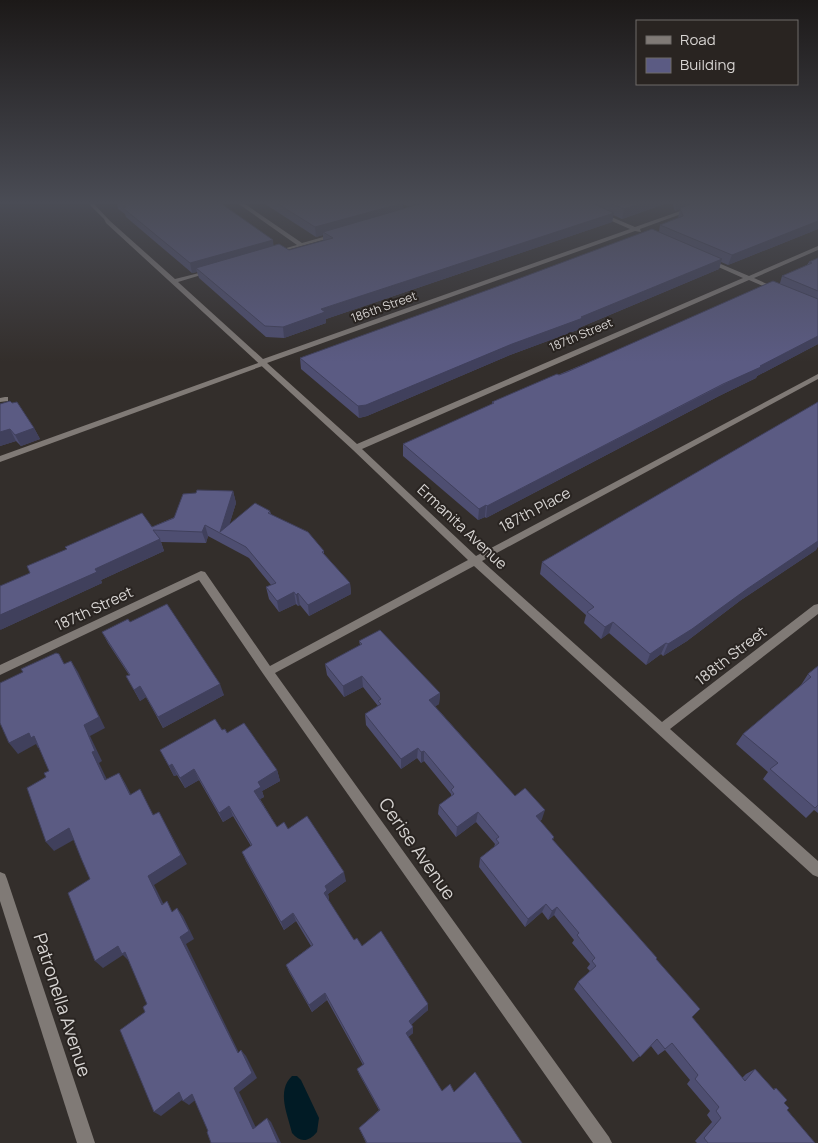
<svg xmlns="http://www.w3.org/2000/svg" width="818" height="1143" font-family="Manrope,sans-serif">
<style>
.water{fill:#011b25}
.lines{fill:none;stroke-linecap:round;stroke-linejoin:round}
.service{fill:#807a76;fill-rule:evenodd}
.minor{fill:#807a76;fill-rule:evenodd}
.wall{fill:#4e4e71;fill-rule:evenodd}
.shaded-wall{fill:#40405c}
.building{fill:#5b5b83;stroke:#40405c}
.labels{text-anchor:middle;stroke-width:4;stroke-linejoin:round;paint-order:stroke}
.far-street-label{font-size:12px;fill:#d7d4d2;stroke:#292421}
.street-label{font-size:15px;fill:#d7d4d2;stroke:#292421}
.near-street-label{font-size:18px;fill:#d7d4d2;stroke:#292421}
</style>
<rect width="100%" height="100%" fill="#332e2b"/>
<!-- water -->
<path class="water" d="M292,1076H297L301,1080L319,1118L317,1132C309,1142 300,1143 292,1133C288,1115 276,1091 292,1076Z"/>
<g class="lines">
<!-- service -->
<path class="service" d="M261,362L268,364L0,462V456Z"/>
<!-- minor -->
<g class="minor">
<path d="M87,202H92L110,221L175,279L211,270V272L178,282L263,359L630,229L598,215V213H602L635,227L706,202H714L640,229L641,232L635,231L267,363L357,444L743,278L705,261V259H709L749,276L818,246V250L754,278L776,288V290H772L749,280L362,449L476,556L818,374V379L482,561L662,722L814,605L818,604V614L670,729L818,861V877L813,875L474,566L275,673L609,1137L612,1143H593L264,675L199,580L0,675V665L201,571L205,572L270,666L468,560L353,450L106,223L104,219Z"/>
<path d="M236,202H242L302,243L334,234L337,236L272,254V252L297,245Z"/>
<path d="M5,397H8V401L0,402V398Z"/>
<path d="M0,872L5,874L7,879L95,1143H77L0,901Z"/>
</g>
</g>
<!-- wall -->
<g class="wall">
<path d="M115,202H228L222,204L274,246L289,250L323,241V235L316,237L262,202H670L622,219L613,215L612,222L326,319V323L284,338L266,337L199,278L197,272L192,273L126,217L125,214L118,209L117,204ZM403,204L410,207L403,209Z"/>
<path d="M672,202H818V229L728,265L721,262L719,269L581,327L580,329L510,355L367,416L359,418L301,369L300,358L659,232L660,225L678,218L680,209L675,211Z"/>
<path d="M818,258V344L757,376L756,378L719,396L486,518L485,517L478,520L403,456V444L492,404V402L780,283L782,276L807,265L809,262Z"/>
<path d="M818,402V546L816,550L741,600L687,641L663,656L661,654L646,665L609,633L601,639L584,623L586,615L540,574L542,562Z"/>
<path d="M12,403L34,428L40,439L21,446L16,441L0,446V404Z"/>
<path d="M233,491L236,503L229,525L270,511L271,514L324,551V554L350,583L351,594L309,616L300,605L298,606L296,604L279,612L269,599L266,587L271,585L249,558L208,536L206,543L161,542L164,551L101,580L102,583L0,630L152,527Z"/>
<path d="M130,622L224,695L163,728L146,697L140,701L126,676L129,675L108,643L102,632Z"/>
<path d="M359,641L440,693L439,704L435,706L515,796L542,819L540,821L554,837L553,840L656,959L692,1017L742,1078L746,1074L755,1069L773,1089L776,1088L784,1103L787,1110L815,1143H697L695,1141L712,1122L707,1115L710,1111L687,1084L690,1080L665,1050L658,1055L651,1046L633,1062L574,989L578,982L590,971L587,968L590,964L572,943L574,940L554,915L548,920L542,912L525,927L479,867L480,858L494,847L495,844L476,822L456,837L438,814L439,805L451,797V794L424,761L421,763L417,758L401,769L366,725L365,714L378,706L363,687L344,697L327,675L325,664L360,645Z"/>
<path d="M818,666V813L814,810L806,818L763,779L768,772L736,744L743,734L801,685L808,674Z"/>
<path d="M222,730L227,733L277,770L280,781L262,791L264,797L260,799L277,827L288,829L346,881L328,894L329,899L328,900L354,940L362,946L428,1004V1010L411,1024L413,1027V1033L408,1037L442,1091L454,1092L522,1143H366L359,1128L379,1110L359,1074L357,1069L363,1065L327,1000L312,1012L289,972L286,965L311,946L296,921L284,930L246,861L242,852L251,846L233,816L223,822L199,780L185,788L177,775L174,776L160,750Z"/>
</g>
<!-- shaded-wall -->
<g class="shaded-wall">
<path d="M413,202H436L413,209Z"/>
<path d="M645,202H670L622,219L624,209Z"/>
<path d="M677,202H700L680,208V209L675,211Z"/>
<path d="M403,203V212L323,232V235L316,237L315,227Z"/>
<path d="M614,213L612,222L326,319V323L284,338L283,327L321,309Z"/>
<path d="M818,221V229L728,265L732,255Z"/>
<path d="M273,240L274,250L196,268L197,272L192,273L190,263Z"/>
<path d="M722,259L719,269L581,327L580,329L510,355L367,416L359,418L358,406L512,344L581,317Z"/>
<path d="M818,336V344L757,376L756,378L719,396L486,518L487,506Z"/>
<path d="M34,428L40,439L21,446L15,435Z"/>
<path d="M10,429L16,441L0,446V432Z"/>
<path d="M233,491L236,503L226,536L220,532Z"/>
<path d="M486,505L485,517L478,520L479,509Z"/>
<path d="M205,525L208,536L206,543L202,532Z"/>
<path d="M160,539L164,551L101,580L102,583L0,630V615L95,569Z"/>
<path d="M818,541V546L816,550L741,600L687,641L663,656L668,644L747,589Z"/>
<path d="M350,583L351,594L309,616L308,605Z"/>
<path d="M294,592L296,604L279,612L277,601Z"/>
<path d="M298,593L300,605L298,606L296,595Z"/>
<path d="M613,622L609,633L601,639L605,627Z"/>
<path d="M666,643L661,654L646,665L650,654Z"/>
<path d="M71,661L78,672L105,728L90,736L102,761L99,763L112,790L105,780L92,752L84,725Z"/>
<path d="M362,676L363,687L344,697L343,686Z"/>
<path d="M220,684L224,695L163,728L158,717Z"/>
<path d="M140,686L146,697L140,701L134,690Z"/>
<path d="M440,693L439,704L429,711V700Z"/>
<path d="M29,733L34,736L42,746L38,748L36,744L18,754L9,743Z"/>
<path d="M418,748L417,758L401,769V759Z"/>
<path d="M424,751V761L421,763V752Z"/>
<path d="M172,764L177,775L174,776L169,766Z"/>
<path d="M194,769L199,780L185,788L180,778Z"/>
<path d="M277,770L280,781L262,791L264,797L258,800L254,791L258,782Z"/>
<path d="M119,773L125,783L136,804L130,795Z"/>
<path d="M229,806L233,816L223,822L219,813Z"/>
<path d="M545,810L542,819L533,826L536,816Z"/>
<path d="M159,812L187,864L154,885L168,913L162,905L148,876Z"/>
<path d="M478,812L476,822L456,837L457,827Z"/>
<path d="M69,828L77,838L54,851L46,842Z"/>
<path d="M344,872L346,881L328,894L329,899L326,902L324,893L325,886Z"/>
<path d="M546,904L542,912L525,927L528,919Z"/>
<path d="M557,907L554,915L548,920L552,911Z"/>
<path d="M177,908L183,916L194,939L186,944L242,1059L238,1053L180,937Z"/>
<path d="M293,913L296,921L284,930L281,922Z"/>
<path d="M118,946L125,952L129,961L123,955L103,968L95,961Z"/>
<path d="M325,993L327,1000L312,1012L309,1005Z"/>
<path d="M428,1004V1010L409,1027V1021Z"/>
<path d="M413,1027V1033L406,1039V1033Z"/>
<path d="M241,1050L246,1056L257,1078L239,1092L258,1132L253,1129L234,1088Z"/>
<path d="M179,1092L186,1097L161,1116L154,1112Z"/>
<path d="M192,1094L198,1098L189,1105L183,1101Z"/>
<path d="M267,1118L271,1122L281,1143H278Z"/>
</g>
<!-- building -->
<g class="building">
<path d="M119,202H219L273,240L190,263L123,208L126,207Z"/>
<path d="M275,202H402L403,203L315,227Z"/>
<path d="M426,202H590L614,213L321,309L325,312L283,327L265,326L196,268L279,244L289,250L333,238L323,232Z"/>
<path d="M608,202H645L624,209Z"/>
<path d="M696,202H818V221L732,255L660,225L683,216L680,208Z"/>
<path d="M652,229L722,259L581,317L583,318L512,344L366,405L358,406L300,358L507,283Z"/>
<path d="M818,258V291L782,276L812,263L809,262Z"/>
<path d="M773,281L818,299V336L760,366L761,367L723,384L487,506L486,505L479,509L403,444L494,403L492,402L557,374L559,375L567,372Z"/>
<path d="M10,401L12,403L17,402L34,428L15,435L10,429L0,432V404Z"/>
<path d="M818,402V541L747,589L692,629L668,644L666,643L650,654L613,622L605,627L587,612L594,607L542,562Z"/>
<path d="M197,490L233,491L220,532L255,503L270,511L268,513L308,532L324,551L322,552L350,583L308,605L298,593L296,595L294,592L277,601L266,587L276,583L246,547L205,525L202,532L153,530L160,539L95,569L97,572L0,615V586L30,573L27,566L67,549L65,547L142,513L152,527L174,518L183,494L196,493Z"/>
<path d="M167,604L220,684L158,717L140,686L134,690L126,676L130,675L102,632L128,619L130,622Z"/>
<path d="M380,630L440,693L429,700L515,796L525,788L545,810L536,816L554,837L552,839L657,958L656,959L700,1009L692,1017L745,1081L755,1069L774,1090L776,1088L787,1100L784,1103L789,1108L787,1110L815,1143H708L704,1138L721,1118L716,1111L719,1107L695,1079L698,1075L672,1043L665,1049L657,1039L640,1057L578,982L596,966L592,961L595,958L577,935L579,933L557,907L552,911L546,904L528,919L480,858L499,843L496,839L499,837L478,812L457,827L439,805L454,794L451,790L454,787L424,751L421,752L418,748L401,759L365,714L381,704L378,701L381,699L362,676L343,686L325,664L362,644L359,641Z"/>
<path d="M56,653L59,654L64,664L71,661L99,717L84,725L95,751L92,752L105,780L119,773L130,795L140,789L153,815L159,812L181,855L148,876L162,905L167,901L172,912L177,908L189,931L180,937L238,1053L241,1050L252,1073L234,1088L253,1129L267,1118L278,1143H211L207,1132L208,1131L192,1094L183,1101L179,1092L154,1112L120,1030L145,1012L143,1007L147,1004L125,952L122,954L118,946L95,961L68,893L90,879L81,858L69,828L46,842L27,788L46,777L44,773L49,771L34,736L31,738L29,733L9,743L0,723V683L23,672L21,669Z"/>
<path d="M818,666V805L815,808L770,769L778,763L743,734L811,677L808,674Z"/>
<path d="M215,719L222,730L225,729L227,733L244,723L277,770L258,782L261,787L254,791L277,827L284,822L288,829L307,816L344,872L325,886L327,890L324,893L354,940L357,938L362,946L381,931L428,1004L409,1021L413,1027L406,1033L442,1091L450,1084L454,1092L475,1072L522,1143H367L359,1128L380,1110L357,1069L364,1064L325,993L309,1005L286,965L313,945L293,913L281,922L242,852L252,845L229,806L219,813L194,769L180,778L172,764L169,766L160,750Z"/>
</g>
<!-- sky -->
<linearGradient id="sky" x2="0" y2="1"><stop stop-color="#1c1918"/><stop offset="0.56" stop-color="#4a4c55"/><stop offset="1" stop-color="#4a4c55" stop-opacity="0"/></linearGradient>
<rect width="818" height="362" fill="url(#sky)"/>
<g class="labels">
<!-- far-street labels -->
<g class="far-street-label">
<text transform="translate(384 307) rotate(-20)" y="4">186th Street</text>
<text transform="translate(581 335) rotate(-23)" y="4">187th Street</text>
</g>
<!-- street labels -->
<g class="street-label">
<text transform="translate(535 510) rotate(-28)" y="5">187th Place</text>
<text transform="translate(462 527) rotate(43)" y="5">Ermanita Avenue</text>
<text transform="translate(94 609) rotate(-25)" y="5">187th Street</text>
<text transform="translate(731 656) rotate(-38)" y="5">188th Street</text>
</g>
<!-- near-street labels -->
<g class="near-street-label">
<text transform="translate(417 849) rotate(55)" y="6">Cerise Avenue</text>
<text transform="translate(62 1005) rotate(72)" y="6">Patronella Avenue</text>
</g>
</g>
<!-- legend -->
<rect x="636" y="20" width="162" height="65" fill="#292421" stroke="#6f6a68"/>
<rect x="646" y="36" width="25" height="8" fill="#807a76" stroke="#6f6a68"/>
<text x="680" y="45" font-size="15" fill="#d7d4d2">Road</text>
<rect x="646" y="58" width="25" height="15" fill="#5b5b83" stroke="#6f6a68"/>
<text x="680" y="70" font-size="15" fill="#d7d4d2">Building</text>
</svg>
